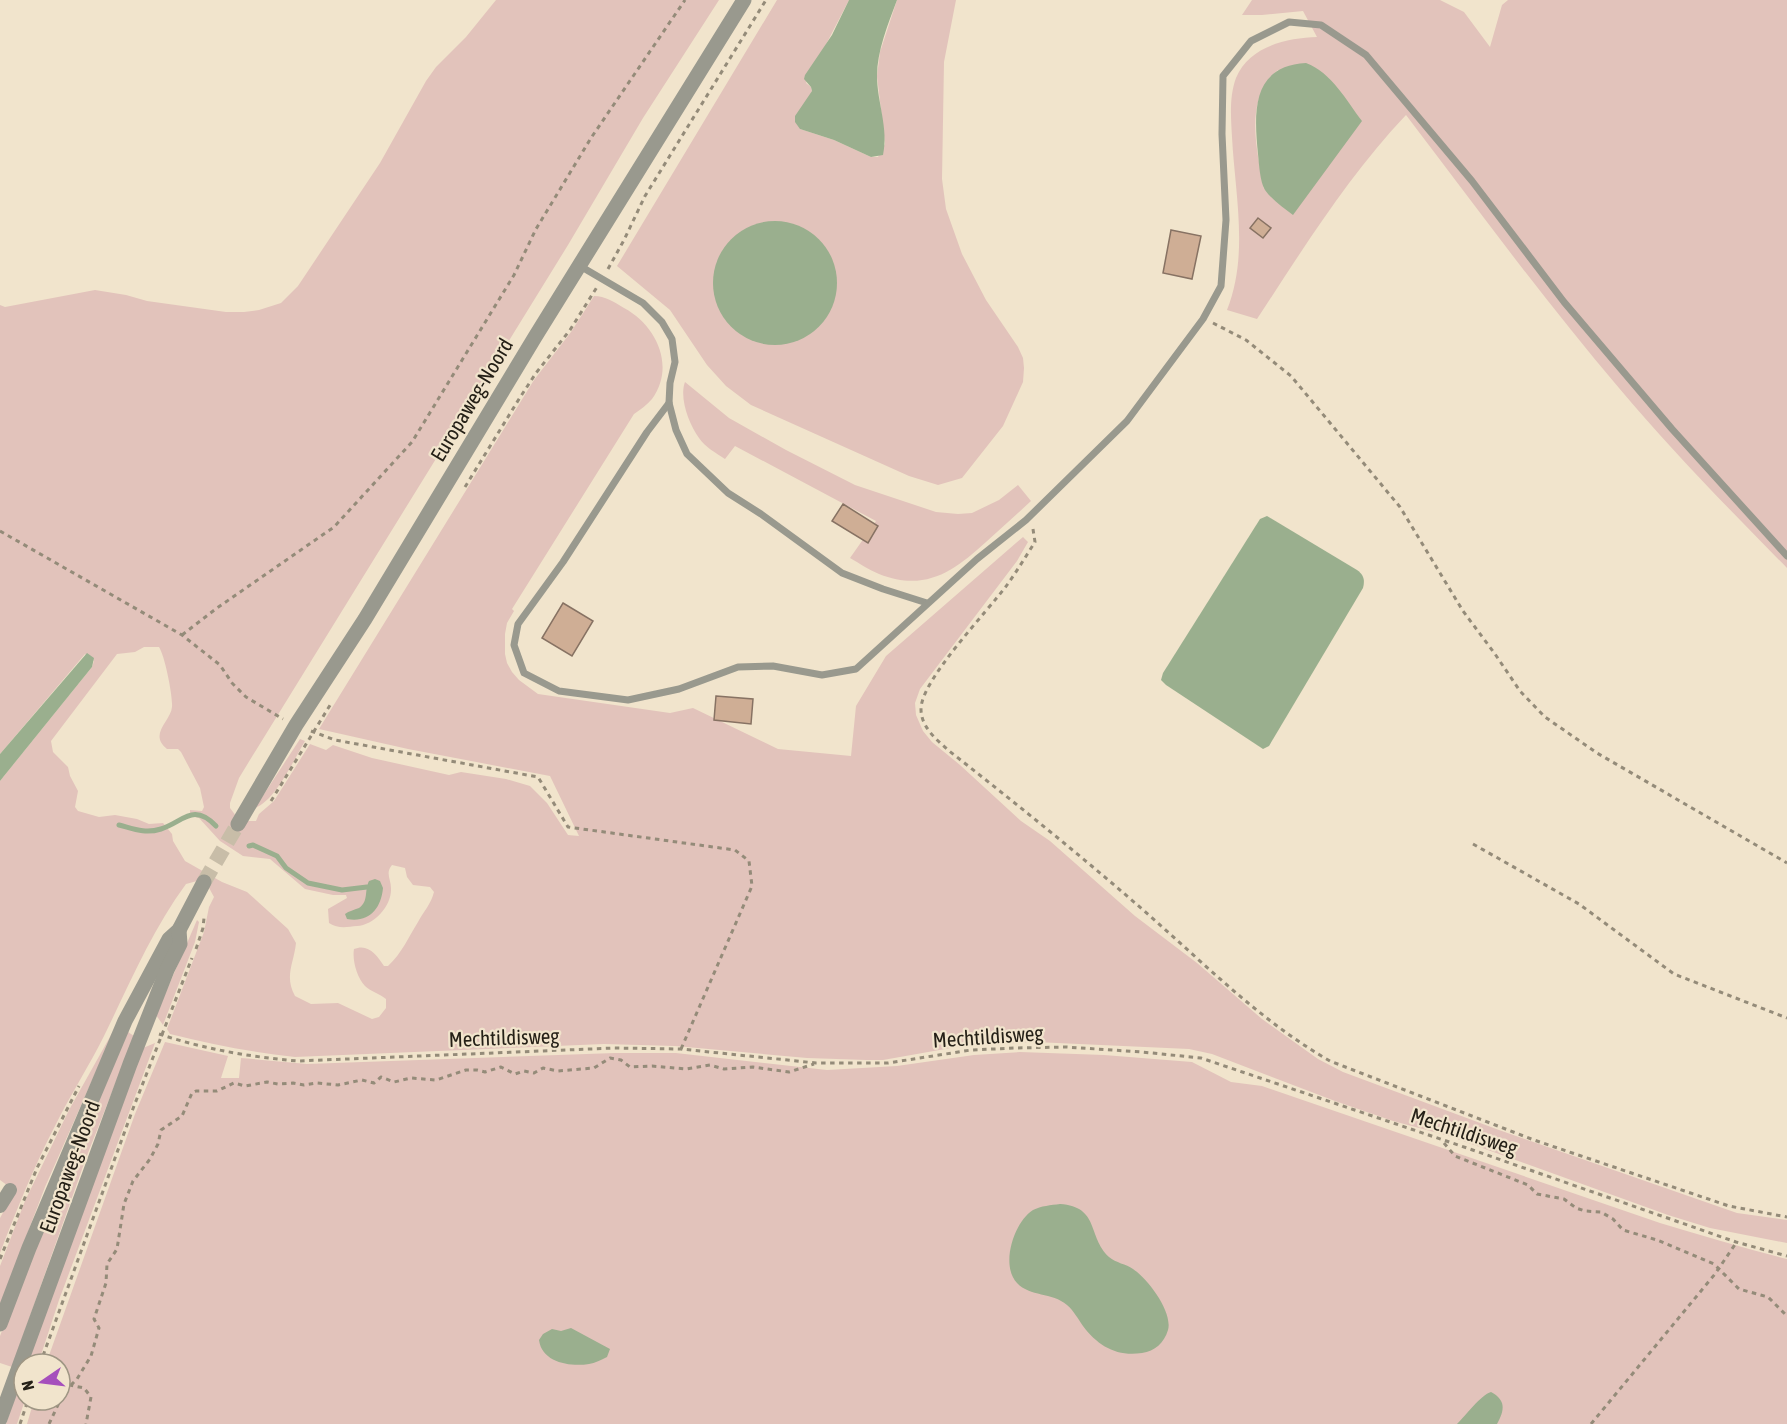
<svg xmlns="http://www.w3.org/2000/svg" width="1787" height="1424" font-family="'Asap Condensed',sans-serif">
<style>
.green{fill:#e2c3bb;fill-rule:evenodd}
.water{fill:#9aaf8e}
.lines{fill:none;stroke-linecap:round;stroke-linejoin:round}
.stream{stroke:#9aaf8e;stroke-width:5}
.building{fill:#cfae95;stroke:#877263;stroke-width:1.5}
.tertiary-tunnel{stroke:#c8bda8;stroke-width:15;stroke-dasharray:15 8;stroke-linecap:butt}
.path{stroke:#948b79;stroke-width:3;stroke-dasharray:4.5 4.5;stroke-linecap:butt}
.service{stroke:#99998e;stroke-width:7}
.minor{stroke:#99998e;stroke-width:14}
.tertiary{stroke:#99998e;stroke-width:15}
.labels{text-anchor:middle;stroke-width:4.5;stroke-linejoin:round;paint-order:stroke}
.street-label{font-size:21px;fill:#252017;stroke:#f1e4cc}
</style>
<rect width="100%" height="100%" fill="#f1e4cc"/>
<!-- green -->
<g class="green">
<path d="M496,0H719L643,118L568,245L253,755L239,778L230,803V808L236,816L245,821H256L259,814L274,801L310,744L326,750L333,745L372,758L449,775L461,772L506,779L530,786L547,803L568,835L579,836L550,776L408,749L319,729L534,380L571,332L594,296C605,296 614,302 624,308C656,325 676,366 652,399C647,405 640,410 634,414L512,609L514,611L507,623L505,634V654L507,663L512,672L519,680L538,694L670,713L693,708L778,749L851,756L856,706L886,656L1023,537L1028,542L1017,561L920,689L915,703L916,715L923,731L932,742L960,765L1021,821L1050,841L1135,916L1197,963L1262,1019L1318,1059L1343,1072L1499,1130L1737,1213L1787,1220V1243L1710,1228L1668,1215L1449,1136L1393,1121L1335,1101L1212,1054L1189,1049L1035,1042L962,1046L883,1060H866L807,1058L675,1046L604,1044L295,1057C252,1052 213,1045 170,1034L167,1029L204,932L209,907L214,897L208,886L197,881L186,884C152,930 129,985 104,1036C89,1066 71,1094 56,1124C34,1166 17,1209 0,1253V1218L15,1191L0,1180V781L92,667L94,661L85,654L0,754V305L5,307L95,290L126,295L147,301L226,312H244L259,310L281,303L298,286L380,163L426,81L436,67L466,37ZM144,647H159C165,656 173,697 172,707C171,721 148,734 167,749H178L181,752L200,788L204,807L202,811L190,810V816L199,818L220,841L243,856L270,859L305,889L333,895H346L347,898L328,909L329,923C338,929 347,927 357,926C374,925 392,906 391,888C391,879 385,873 392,865L405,868L407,877L413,885L430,887L434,892C431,904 424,911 418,922C408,938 402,953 388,966H384C377,955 368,943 354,949C352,960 357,978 365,986C370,991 380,994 386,999V1008L379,1017L372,1019L338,1003L311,1004L295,996C284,976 294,963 296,943L288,929L247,892L222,882L185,861L173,841L172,834L163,823L149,824L137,819L115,815L99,817L78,811L75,807L78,791L70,776L68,767L53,752L51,741L117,654L135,652Z"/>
<path d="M777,0H849L806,83L811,87L812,91L800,129L834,140L871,157H878L885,144L877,76L880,52L897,0H956L944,62L942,179L946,209L962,254L986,300L1018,347L1023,358L1024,368L1023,382L1003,426L962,478L938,485L909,476L751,405L726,386L707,365L670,310L617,266Z"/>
<path d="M1252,0H1440L1464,12L1490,47L1502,5L1508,0H1787V568C1730,510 1672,451 1619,388C1544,300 1476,207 1406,115C1348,176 1303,249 1257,319L1227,310C1249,255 1235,194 1232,137C1231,118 1229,97 1236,78C1249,46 1287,38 1317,37L1303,11L1262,15H1242ZM1278,70L1264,189C1257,150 1243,99 1278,70Z"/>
<path d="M685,382L729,418L786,450L855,485L936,512L958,514L972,513L999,500L1018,485L1031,501C1016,515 1001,528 986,542C953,572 925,592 879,574C869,570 859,563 850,558L876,521L735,446L725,459C716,453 705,447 699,438C689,424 679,398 685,382Z"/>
<path d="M300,739L305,741C293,761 276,800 255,808Z"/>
<path d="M197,920L199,922L195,942L163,1025L156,1015Z"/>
<path d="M116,1026L45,1187L0,1305V1266L25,1201L69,1110Z"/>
<path d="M128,1032L134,1036L86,1158L12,1367L0,1363V1336L18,1289Z"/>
<path d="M165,1042L228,1056L221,1078H239L241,1058L307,1064L615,1053H676L827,1070L897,1066L974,1055L1020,1052L1104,1055L1192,1062L1231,1082L1262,1086L1660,1223C1703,1236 1744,1248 1787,1259V1424H27L34,1400H60V1364H46L135,1114Z"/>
<path d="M155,1043L59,1300L38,1364H27L143,1048Z"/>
<path d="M21,1379L24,1380L25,1400L17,1424H6Z"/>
</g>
<!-- water -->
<g class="water">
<path d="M849,0H897C888,24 877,51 877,76C877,102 889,129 883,155L871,157L834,140L800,129L795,122V116L812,91L811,87L804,79L805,75L832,35Z"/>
<path d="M1306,63C1332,73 1346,100 1362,121L1293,215C1284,208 1272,200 1265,190C1260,182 1259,164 1258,154C1254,113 1251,66 1306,63Z"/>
<circle cx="775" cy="283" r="62"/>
<path d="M1267,516L1357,570C1364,575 1365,580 1363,588L1269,746L1263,749L1166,685L1161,680L1163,673L1260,519Z"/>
<path d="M87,653L94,658L92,667L0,781V754Z"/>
<path d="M375,879L380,881L383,888C381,909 369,923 347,919L345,914C349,911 354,910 359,908C369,901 364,891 369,881Z"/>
<path d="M1060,1204C1100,1207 1087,1236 1109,1257C1116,1263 1126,1264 1133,1269C1148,1279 1173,1312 1168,1330C1164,1343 1155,1351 1142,1353C1117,1357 1098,1346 1083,1326C1078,1319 1074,1311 1067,1305C1052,1292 1030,1297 1017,1283C1000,1265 1014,1222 1033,1210C1041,1206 1051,1205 1060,1204Z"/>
<path d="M571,1328L610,1349L607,1357C601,1360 595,1363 589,1364C571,1367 542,1363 539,1340L543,1334L552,1329L561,1331Z"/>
<path d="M1491,1392C1506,1400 1505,1410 1497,1424H1457C1466,1415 1481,1395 1491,1392Z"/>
</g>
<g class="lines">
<!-- stream -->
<g class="stream">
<path d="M119,825C134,829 145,834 161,829C183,822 193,802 216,826"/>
<path d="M249,846L253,845L277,856L286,868L308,883L342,890L367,887"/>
</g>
</g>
<!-- building -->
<g class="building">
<path d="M1258,218L1271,228L1263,238L1250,228Z"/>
<path d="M1171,230L1201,236L1192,279L1163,273Z"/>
<path d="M843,504L878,526L868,543L832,521Z"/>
<path d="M563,603L593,621L572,656L542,638Z"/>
<path d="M716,696L753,699L751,724L714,720Z"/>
</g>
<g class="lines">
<!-- tertiary-tunnel -->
<path class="tertiary-tunnel" d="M204,882L238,824"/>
<!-- path -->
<g class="path">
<path d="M608,269L624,240L645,196L766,0"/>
<path d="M1213,323L1246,340L1291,376L1400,507L1463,611L1495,654L1520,691L1545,717L1597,753L1787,863"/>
<path d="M465,487L519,399L536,373L570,330L597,287"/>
<path d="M1033,529L1035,542C1026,556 1017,571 1007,585C988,611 921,680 921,709C921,727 936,739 948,750C1014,802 1079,854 1142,909C1203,962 1260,1021 1330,1061L1534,1140L1729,1206L1787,1217"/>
<path d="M0,531L182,635L220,665L232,683L246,697L283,719"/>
<path d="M182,635L217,608L334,527L412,442L514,275L536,229L591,138L685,0"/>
<path d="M311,731L335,740L538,777L568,827L735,850L749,861L752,886L681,1049"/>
<path d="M271,801L332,702"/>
<path d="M1473,844L1579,904L1674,974L1787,1018"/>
<path d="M196,949L203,928L204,918"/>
<path d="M159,1034C204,1049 250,1057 298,1061L614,1048L681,1049L816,1063H888L971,1050L1015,1048L1066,1047L1142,1052L1201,1058L1467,1148L1736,1242L1787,1256"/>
<path d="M1444,1143L1455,1156L1528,1185L1537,1194L1564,1199L1576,1208L1585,1211L1601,1212L1613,1219L1623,1230L1657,1240L1714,1264L1739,1289L1768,1297L1787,1316"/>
<path d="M0,1259L37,1168L79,1086"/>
<path d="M40,1364L134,1106L192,958"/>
<path d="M60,1383L84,1388L91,1397L86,1424"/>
<path d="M20,1424L28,1400"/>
<path d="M49,1424L64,1392L77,1379L91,1356L99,1328L94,1319L106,1283L107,1264L117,1249L124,1204L133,1181L150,1159L158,1144L161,1130L182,1116L192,1093L196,1091H217L234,1083L245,1086L267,1082L278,1084L293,1083L304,1085L317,1083L338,1085L362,1080L374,1083L381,1077L394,1082L411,1078L436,1080L466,1070H477L485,1072L501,1067L515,1074L524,1071L534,1073L543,1068L558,1071L594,1068L610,1058L621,1060L630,1067L652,1066L686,1069L710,1065L724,1069L753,1067L789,1072L814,1064"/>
<path d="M1591,1424L1715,1274L1736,1243"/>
</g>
<!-- service -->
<g class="service">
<path d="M580,266L643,303L662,322L672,339L675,362L670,383L669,403L676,430L687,454L728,493L761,514L842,573L883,589L927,603"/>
<path d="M669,403L647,432L563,562L518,624L514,645L524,673L559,691L628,700L679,689L738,667L773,666L822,675L856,669L977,559L1026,520L1127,421L1203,319L1221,286L1226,220L1222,134L1223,76L1251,41L1289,22L1321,25L1366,55L1472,181L1564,302L1672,429L1787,556"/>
</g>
<!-- minor -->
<path class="minor" d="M0,1206L10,1190"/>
<!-- tertiary -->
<g class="tertiary">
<path d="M238,824L296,725L365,619L535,337L744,0"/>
<path d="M0,1324L29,1248L125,1021L169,939L179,930L204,882"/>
<path d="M0,1419L130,1064L167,970L180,944L179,930"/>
</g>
</g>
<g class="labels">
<!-- street labels -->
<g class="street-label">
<text transform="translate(472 400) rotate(-59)" y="7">Europaweg-Noord</text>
<text transform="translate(988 1037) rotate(-4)" y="7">Mechtildisweg</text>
<text transform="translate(504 1038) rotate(-2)" y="7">Mechtildisweg</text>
<text transform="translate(1464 1132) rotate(18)" y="7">Mechtildisweg</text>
<text transform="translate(70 1167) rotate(-70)" y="7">Europaweg-Noord</text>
</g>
</g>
<!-- north arrow -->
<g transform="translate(42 1382) rotate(256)"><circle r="28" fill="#f1e4cc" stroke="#9f9684" stroke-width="1.5"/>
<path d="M0-4.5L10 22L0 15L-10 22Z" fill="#a64fbc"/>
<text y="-9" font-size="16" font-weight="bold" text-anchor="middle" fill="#252017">N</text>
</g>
</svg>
